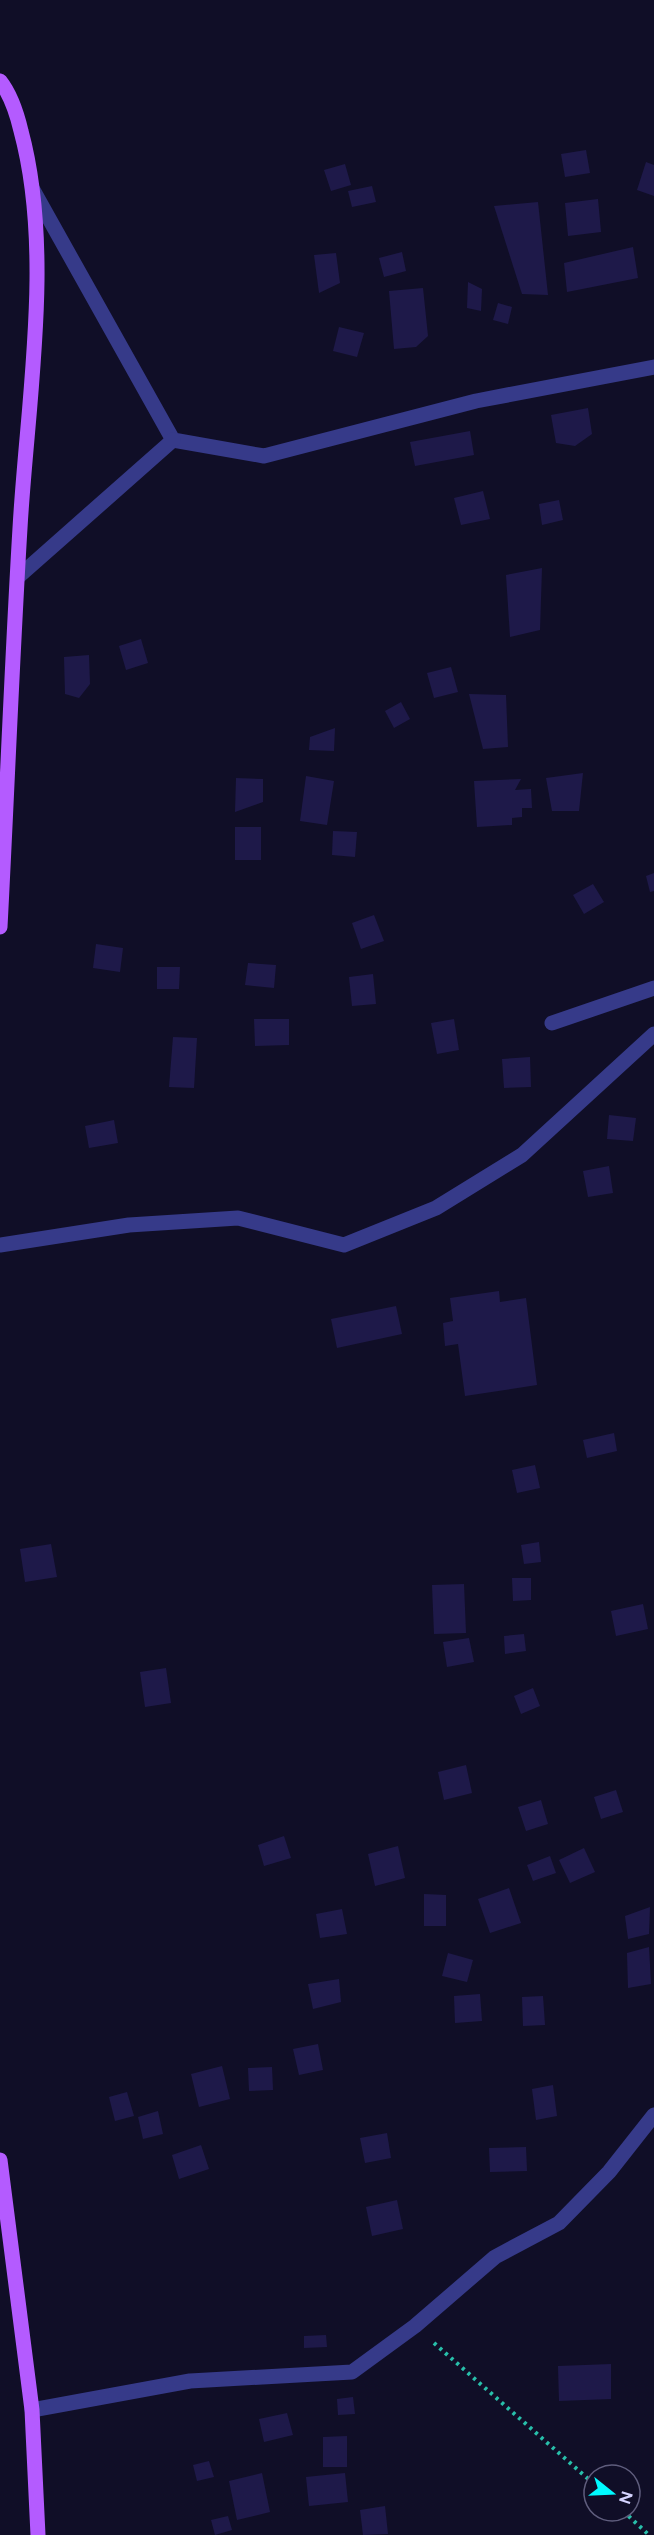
<svg xmlns="http://www.w3.org/2000/svg" width="654" height="2535" font-family="Figtree,sans-serif">
<style>
.building{fill:#1e1949}
.lines{fill:none;stroke-linecap:round;stroke-linejoin:round}
.path{stroke:#28bfaa;stroke-width:4;stroke-dasharray:3 4.5;stroke-linecap:butt}
.minor{stroke:#363a89;stroke-width:15}
.major{stroke:#b45bff;stroke-width:15}
</style>
<rect width="100%" height="100%" fill="#100e27"/>
<!-- building -->
<g class="building">
<path d="M586,150L590,173L565,177L561,154Z"/>
<path d="M646,162L654,165V196L637,190Z"/>
<path d="M345,164L351,185L331,191L324,170Z"/>
<path d="M372,186L376,202L352,207L348,191Z"/>
<path d="M598,199L601,232L568,236L565,203Z"/>
<path d="M538,202L548,295L522,294L494,206Z"/>
<path d="M633,247L638,278L567,292L564,263Z"/>
<path d="M402,252L406,271L384,277L379,258Z"/>
<path d="M336,253L340,283L319,293L314,255Z"/>
<path d="M468,282L482,289L481,311L467,308Z"/>
<path d="M423,288L428,336L416,347L394,349L389,291Z"/>
<path d="M498,303L512,307L508,324L493,320Z"/>
<path d="M339,327L364,333L357,357L333,351Z"/>
<path d="M588,408L592,434L575,446L556,443L551,415Z"/>
<path d="M470,431L474,455L415,466L410,442Z"/>
<path d="M483,491L490,519L461,525L454,498Z"/>
<path d="M559,500L563,520L542,525L539,504Z"/>
<path d="M542,568L540,630L510,637L506,575Z"/>
<path d="M141,639L148,663L126,670L119,646Z"/>
<path d="M89,655L90,684L79,698L65,694L64,657Z"/>
<path d="M451,667L458,692L434,698L427,673Z"/>
<path d="M469,694L506,695L508,747L483,749Z"/>
<path d="M401,702L410,719L394,728L385,711Z"/>
<path d="M335,728L334,751L309,750L310,737Z"/>
<path d="M583,773L579,811H552L546,778Z"/>
<path d="M306,776L334,781L327,825L300,821Z"/>
<path d="M236,778L263,779V802L235,812Z"/>
<path d="M521,779L515,790L531,789L532,808H522V817L512,818V825L477,827L474,781Z"/>
<rect x="235" y="827" width="26" height="33"/>
<path d="M333,831L357,832L355,857L332,855Z"/>
<path d="M654,873V891L650,892L646,876Z"/>
<path d="M593,884L604,902L584,914L573,895Z"/>
<path d="M374,915L384,941L361,949L352,923Z"/>
<path d="M96,944L123,948L120,972L93,968Z"/>
<path d="M248,963L276,965L274,988L245,985Z"/>
<path d="M157,967H180L179,989H157Z"/>
<path d="M373,974L376,1004L352,1006L349,977Z"/>
<path d="M254,1019H289V1045L255,1046Z"/>
<path d="M454,1019L459,1050L437,1054L431,1023Z"/>
<path d="M173,1037L197,1038L194,1088L169,1087Z"/>
<path d="M530,1057L531,1087L504,1088L502,1059Z"/>
<path d="M609,1115L636,1118L633,1141L607,1139Z"/>
<path d="M114,1120L118,1143L89,1148L85,1126Z"/>
<path d="M609,1166L613,1193L588,1197L583,1171Z"/>
<path d="M499,1291L500,1302L526,1298L537,1385L465,1396L458,1344L445,1346L443,1323L453,1321L450,1298Z"/>
<path d="M396,1306L402,1334L337,1348L331,1319Z"/>
<path d="M614,1433L617,1451L587,1458L583,1440Z"/>
<path d="M535,1465L540,1488L517,1493L512,1470Z"/>
<path d="M539,1542L541,1562L524,1564L521,1545Z"/>
<path d="M51,1544L57,1577L25,1582L20,1549Z"/>
<path d="M512,1578H531V1600L513,1601Z"/>
<path d="M464,1584L466,1633L434,1634L432,1585Z"/>
<path d="M643,1604L648,1629L616,1636L611,1611Z"/>
<path d="M524,1634L526,1651L505,1654L504,1636Z"/>
<path d="M469,1638L474,1662L447,1667L443,1642Z"/>
<path d="M166,1668L171,1703L145,1707L140,1672Z"/>
<path d="M533,1688L540,1706L521,1714L514,1696Z"/>
<path d="M466,1765L472,1793L444,1800L438,1772Z"/>
<path d="M616,1790L623,1812L601,1819L594,1797Z"/>
<path d="M541,1800L548,1824L526,1831L518,1807Z"/>
<path d="M284,1836L291,1858L264,1866L258,1845Z"/>
<path d="M398,1846L405,1878L375,1886L368,1854Z"/>
<path d="M584,1848L595,1872L570,1883L559,1860Z"/>
<path d="M550,1856L556,1873L533,1881L527,1865Z"/>
<path d="M509,1888L521,1923L490,1933L478,1899Z"/>
<path d="M424,1894L446,1895V1926H424Z"/>
<path d="M650,1907L649,1934L628,1939L625,1916Z"/>
<path d="M342,1909L347,1934L320,1938L316,1914Z"/>
<path d="M649,1947L651,1984L628,1988L627,1953Z"/>
<path d="M448,1953L473,1960L467,1982L442,1976Z"/>
<path d="M339,1979L341,2002L313,2009L308,1984Z"/>
<path d="M480,1994L482,2021L455,2023L454,1996Z"/>
<path d="M543,1996L545,2025L523,2026L522,1997Z"/>
<path d="M318,2044L323,2070L299,2075L293,2049Z"/>
<path d="M222,2066L230,2099L199,2107L191,2074Z"/>
<path d="M272,2067L273,2090L249,2091L248,2068Z"/>
<path d="M553,2085L557,2116L536,2120L532,2089Z"/>
<path d="M127,2092L134,2116L115,2121L109,2097Z"/>
<path d="M158,2111L163,2134L143,2139L138,2117Z"/>
<path d="M387,2133L391,2158L365,2163L360,2138Z"/>
<path d="M201,2145L209,2169L179,2179L172,2155Z"/>
<path d="M526,2147L527,2171L490,2172L489,2148Z"/>
<path d="M397,2200L403,2229L372,2236L366,2207Z"/>
<path d="M326,2335L327,2347L304,2348V2336Z"/>
<path d="M611,2364V2399L559,2401L558,2366Z"/>
<path d="M353,2397L355,2414L338,2415L337,2399Z"/>
<path d="M287,2413L293,2435L264,2442L259,2419Z"/>
<path d="M347,2436V2467H323V2437Z"/>
<path d="M209,2461L214,2477L197,2481L193,2465Z"/>
<path d="M262,2473L270,2512L237,2520L229,2481Z"/>
<path d="M345,2473L348,2502L309,2506L306,2477Z"/>
<path d="M385,2506L388,2534L363,2535L360,2510Z"/>
<path d="M228,2516L232,2530L215,2535L211,2520Z"/>
</g>
<g class="lines">
<!-- path -->
<g class="path">
<path d="M434,2343L594,2484"/>
<path d="M623,2511L649,2535"/>
</g>
<!-- minor -->
<g class="minor">
<path d="M33,190L173,440L264,456L476,401L654,367"/>
<path d="M18,577L173,440"/>
<path d="M552,1023L654,988"/>
<path d="M0,1245L129,1225L238,1218L344,1245L436,1208L522,1155L654,1034"/>
<path d="M32,2410L190,2381L352,2372L415,2326L495,2257L559,2223L609,2172L654,2115"/>
</g>
<!-- major -->
<g class="major">
<path d="M0,81C11,95 17,114 21,131C54,253 27,403 20,528C12,661 7,794 0,927"/>
<path d="M0,2160L32,2410L38,2535"/>
</g>
</g>
<!-- north arrow -->
<g transform="translate(612 2493) rotate(108)"><circle r="28" fill="#100e27" stroke="#5f5d7d" stroke-width="1.5"/>
<path d="M0-4.5L10 22L0 15L-10 22Z" fill="#00faff"/>
<text y="-9" font-size="16" font-weight="bold" text-anchor="middle" fill="#d5d4ff">N</text>
</g>
</svg>
